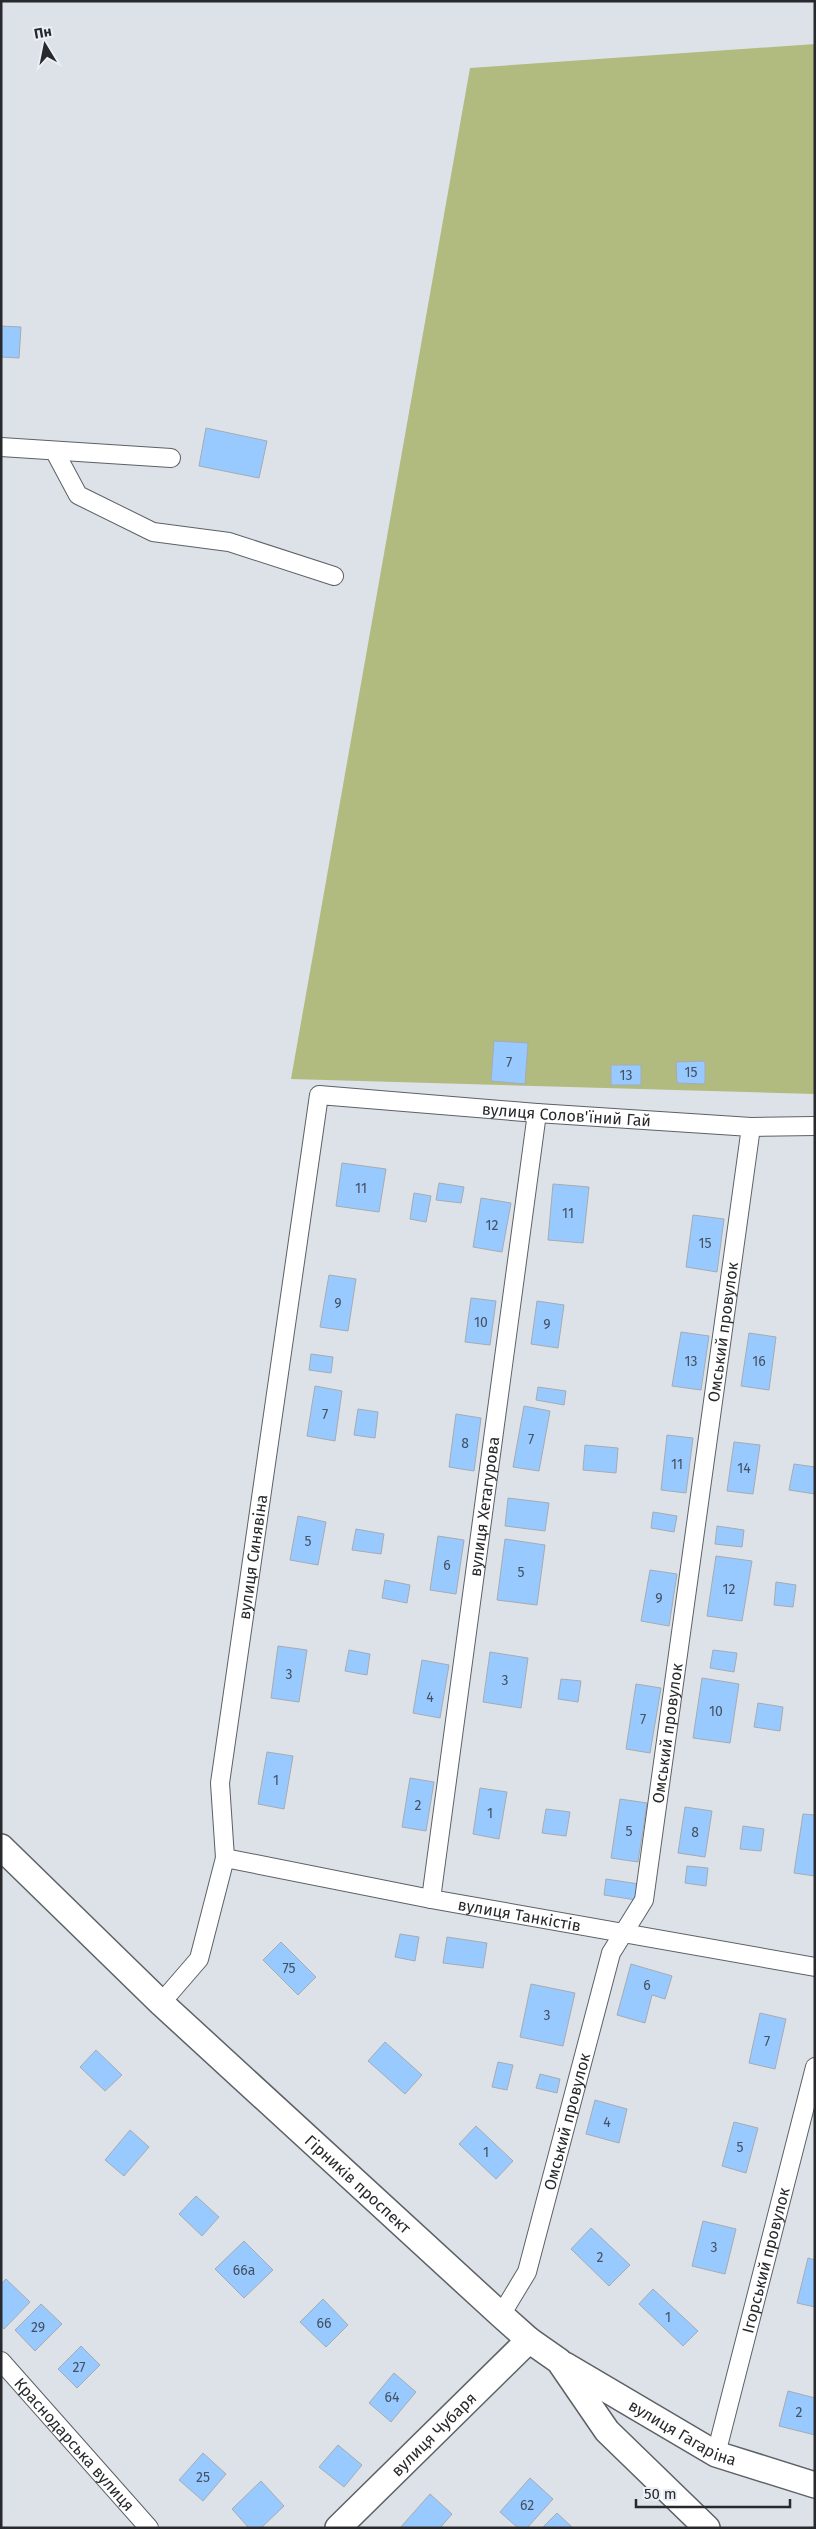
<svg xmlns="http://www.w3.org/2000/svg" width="816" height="2529" font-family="'Fira Sans',sans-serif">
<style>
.green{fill:#b1ba7f}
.building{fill:#99caff;stroke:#a6abb1}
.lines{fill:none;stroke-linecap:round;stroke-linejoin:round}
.street-casing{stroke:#5c6166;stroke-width:20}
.secondary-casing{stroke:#5c6166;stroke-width:28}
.street{stroke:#fff;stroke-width:18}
.secondary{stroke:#fff;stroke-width:25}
.labels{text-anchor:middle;stroke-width:4.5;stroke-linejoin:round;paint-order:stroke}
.number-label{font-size:14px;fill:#445161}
.street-label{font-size:16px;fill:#27292c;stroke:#eaeff6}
</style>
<rect width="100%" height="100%" fill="#dce2e8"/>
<!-- green -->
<path class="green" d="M815,44V1094L291,1079L470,68Z"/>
<!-- building -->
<g class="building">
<path d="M1,326L21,327L19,358L1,357Z"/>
<path d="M206,428L267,441L259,478L199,466Z"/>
<path d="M494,1041L528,1043L525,1084L491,1081Z"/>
<path d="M705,1061V1084L677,1083L676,1062Z"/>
<rect x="611" y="1065" width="30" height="20"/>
<path d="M342,1163L386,1169L379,1212L336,1206Z"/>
<path d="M439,1183L464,1187L461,1203L436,1200Z"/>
<path d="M553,1184L589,1187L583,1243L548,1240Z"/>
<path d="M414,1193L431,1196L426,1222L410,1219Z"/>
<path d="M481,1198L511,1203L502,1252L473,1247Z"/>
<path d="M693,1215L724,1219L717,1272L686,1267Z"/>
<path d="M329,1275L356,1279L348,1331L320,1327Z"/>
<path d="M471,1298L496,1301L490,1345L465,1342Z"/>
<path d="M537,1301L564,1305L558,1348L531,1344Z"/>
<path d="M681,1332L709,1336L701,1390L672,1386Z"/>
<path d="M749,1333L776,1337L769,1390L741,1386Z"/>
<path d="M311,1354L333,1357L331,1373L309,1370Z"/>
<path d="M315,1386L342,1391L335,1441L307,1436Z"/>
<path d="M538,1387L566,1391L564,1405L536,1400Z"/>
<path d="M524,1406L550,1411L539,1471L513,1467Z"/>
<path d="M358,1409L378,1412L375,1438L354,1435Z"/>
<path d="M456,1414L481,1418L474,1471L449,1467Z"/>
<path d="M667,1435L693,1438L686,1493L661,1490Z"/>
<path d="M734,1442L760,1445L753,1494L727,1491Z"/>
<path d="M585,1445L618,1448L616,1473L583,1470Z"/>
<path d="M794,1464L815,1467V1494L789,1490Z"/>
<path d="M508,1498L549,1503L545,1531L505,1526Z"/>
<path d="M653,1512L677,1516L674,1532L651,1528Z"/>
<path d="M298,1516L326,1522L318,1565L290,1560Z"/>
<path d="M717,1526L744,1530L742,1547L715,1544Z"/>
<path d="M356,1529L384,1534L381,1554L352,1550Z"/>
<path d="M438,1536L464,1540L456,1594L430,1590Z"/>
<path d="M505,1539L545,1545L537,1605L497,1600Z"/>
<path d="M716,1556L752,1561L742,1621L707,1616Z"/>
<path d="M650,1570L677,1574L669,1626L641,1621Z"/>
<path d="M385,1580L410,1585L407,1603L382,1598Z"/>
<path d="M776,1582L796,1585L793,1607L774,1605Z"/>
<path d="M278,1646L307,1650L299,1702L271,1698Z"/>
<path d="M349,1650L370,1654L367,1675L345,1671Z"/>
<path d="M713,1650L737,1653L734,1672L710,1668Z"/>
<path d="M490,1652L528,1658L521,1708L483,1702Z"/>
<path d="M422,1660L449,1665L440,1718L413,1713Z"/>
<path d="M702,1678L739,1684L730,1743L693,1738Z"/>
<path d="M561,1679L581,1681L578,1702L558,1699Z"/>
<path d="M636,1684L661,1688L650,1753L626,1749Z"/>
<path d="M758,1703L783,1707L780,1731L754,1727Z"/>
<path d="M267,1752L293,1756L284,1809L258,1804Z"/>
<path d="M410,1778L434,1782L426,1831L402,1827Z"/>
<path d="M480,1788L507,1792L499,1839L473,1834Z"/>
<path d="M620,1799L647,1803L638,1862L611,1858Z"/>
<path d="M685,1807L712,1811L705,1857L678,1853Z"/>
<path d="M546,1809L570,1812L566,1836L542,1833Z"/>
<path d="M803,1814L815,1815V1876L794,1873Z"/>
<path d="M743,1826L764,1829L761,1851L740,1849Z"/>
<path d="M687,1866L708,1868L706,1886L685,1883Z"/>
<path d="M606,1879L639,1884L636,1900L604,1895Z"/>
<path d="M400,1934L419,1937L415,1961L395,1957Z"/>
<path d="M447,1937L487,1943L483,1968L443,1963Z"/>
<path d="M281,1942L316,1977L298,1995L263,1960Z"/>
<path d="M631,1964L672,1976L665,1999L652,1995L645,2023L617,2015Z"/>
<path d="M531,1984L575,1993L563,2046L520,2037Z"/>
<path d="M760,2013L786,2019L775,2069L749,2063Z"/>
<path d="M385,2042L422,2075L405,2094L368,2061Z"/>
<path d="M96,2050L122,2075L105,2091L80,2067Z"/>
<path d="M498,2062L513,2065L507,2090L492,2087Z"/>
<path d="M540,2074L560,2079L557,2093L536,2088Z"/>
<path d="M595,2100L627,2109L619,2143L586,2134Z"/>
<path d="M734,2122L758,2128L746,2173L722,2166Z"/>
<path d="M476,2126L513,2161L496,2179L459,2144Z"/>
<path d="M130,2130L149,2147L124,2176L105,2160Z"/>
<path d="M196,2196L219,2217L202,2236L179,2214Z"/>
<path d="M703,2221L736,2229L725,2274L692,2266Z"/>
<path d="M591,2228L630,2265L609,2286L571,2249Z"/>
<path d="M244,2241L273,2270L244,2298L215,2269Z"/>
<path d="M808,2258L815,2260V2307L797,2303Z"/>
<path d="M6,2279L30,2302L4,2329L1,2326V2284Z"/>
<path d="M653,2289L698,2331L683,2346L639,2304Z"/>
<path d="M323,2299L348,2325L326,2347L300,2322Z"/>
<path d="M41,2304L62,2324L35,2351L15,2330Z"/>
<path d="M81,2346L100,2365L77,2388L58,2369Z"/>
<path d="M394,2373L416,2392L391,2422L369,2403Z"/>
<path d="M788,2391L815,2398V2435L779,2426Z"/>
<path d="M338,2445L362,2465L344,2487L319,2467Z"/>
<path d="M203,2453L226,2474L203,2501L179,2480Z"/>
<path d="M530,2478L553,2499L527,2528H518L500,2512Z"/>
<path d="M261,2481L284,2506L261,2528H249L232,2509Z"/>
<path d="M430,2494L452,2514L440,2528H400Z"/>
<path d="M557,2513L573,2528H542Z"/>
</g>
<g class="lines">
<!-- street casing -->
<g class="street-casing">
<g id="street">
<path d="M1,447L171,458"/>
<path d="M55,452L78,495L153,532L229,542L334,576"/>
<path id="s1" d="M225,1858L431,1899L815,1967"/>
<path id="s2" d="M431,1899L537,1113"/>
<path id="s3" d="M161,2003L199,1959L225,1858L220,1783L319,1095L537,1113L751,1127L815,1126"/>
<path id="s4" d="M501,2315L527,2272L611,1953L644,1900L751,1127"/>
<path id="s5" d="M1,2361L149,2528"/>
<path id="s6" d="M716,2454L815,2067"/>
</g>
</g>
<!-- secondary casing -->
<g class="secondary-casing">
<g id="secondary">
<path id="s7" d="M1,1847L161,2003L501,2315L529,2340L559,2361L607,2431L707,2528"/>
<path id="s8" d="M565,2365L716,2454L815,2485"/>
<path id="s9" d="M338,2528L529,2340"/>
</g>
</g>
<!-- street -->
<use href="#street" class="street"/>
<!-- secondary -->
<use href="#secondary" class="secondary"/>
</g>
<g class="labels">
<!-- number labels -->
<g class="number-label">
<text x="509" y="1067">7</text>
<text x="691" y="1077">15</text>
<text x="626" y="1080">13</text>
<text x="361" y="1193">11</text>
<text x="568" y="1218">11</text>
<text x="492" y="1230">12</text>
<text x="705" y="1248">15</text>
<text x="338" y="1308">9</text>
<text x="481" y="1327">10</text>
<text x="547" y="1329">9</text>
<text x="691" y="1366">13</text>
<text x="759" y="1366">16</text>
<text x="325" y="1419">7</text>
<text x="531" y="1444">7</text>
<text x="465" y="1448">8</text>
<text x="677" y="1469">11</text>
<text x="744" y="1473">14</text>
<text x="308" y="1546">5</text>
<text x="447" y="1570">6</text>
<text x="521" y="1577">5</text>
<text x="729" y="1594">12</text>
<text x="659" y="1603">9</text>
<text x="289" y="1679">3</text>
<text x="505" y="1685">3</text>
<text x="430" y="1702">4</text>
<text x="716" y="1716">10</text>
<text x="643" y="1724">7</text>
<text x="276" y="1785">1</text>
<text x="418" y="1810">2</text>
<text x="490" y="1818">1</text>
<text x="629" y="1836">5</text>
<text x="695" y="1837">8</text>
<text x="289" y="1973">75</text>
<text x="647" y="1990">6</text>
<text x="547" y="2020">3</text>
<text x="767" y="2046">7</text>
<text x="607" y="2127">4</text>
<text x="740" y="2152">5</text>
<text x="486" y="2157">1</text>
<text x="714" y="2252">3</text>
<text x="600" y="2262">2</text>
<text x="244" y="2275">66а</text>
<text x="668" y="2322">1</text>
<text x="324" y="2328">66</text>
<text x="38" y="2332">29</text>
<text x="79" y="2372">27</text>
<text x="392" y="2402">64</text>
<text x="799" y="2417">2</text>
<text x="203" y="2482">25</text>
<text x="527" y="2510">62</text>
</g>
<!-- street labels -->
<g class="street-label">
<text dy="6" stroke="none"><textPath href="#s3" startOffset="1181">вулиця Солов'їний Гай</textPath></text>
<text dy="6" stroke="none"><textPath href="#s4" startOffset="1016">Омський провулок</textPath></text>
<text dy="6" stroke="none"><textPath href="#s2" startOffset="396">вулиця Хетагурова</textPath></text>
<text dy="6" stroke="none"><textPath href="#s3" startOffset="466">вулиця Синявіна</textPath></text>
<text dy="6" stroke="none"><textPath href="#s4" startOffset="611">Омський провулок</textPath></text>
<text dy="6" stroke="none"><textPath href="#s1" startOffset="300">вулиця Танкістів</textPath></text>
<text dy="6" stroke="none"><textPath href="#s4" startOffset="206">Омський провулок</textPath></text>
<text dy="6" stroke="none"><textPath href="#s7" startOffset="491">Гірників проспект</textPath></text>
<text dy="6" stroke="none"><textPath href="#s6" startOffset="200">Ігорський провулок</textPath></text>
<text dy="6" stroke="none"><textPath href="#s8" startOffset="136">вулиця Гагаріна</textPath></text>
<text dy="6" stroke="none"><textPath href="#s9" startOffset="134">вулиця Чубаря</textPath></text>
<text dy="6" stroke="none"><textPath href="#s5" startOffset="111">Краснодарська вулиця</textPath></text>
</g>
</g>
<!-- border -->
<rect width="816" height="2529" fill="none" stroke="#27292c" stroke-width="5"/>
<!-- north arrow -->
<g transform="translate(45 45) rotate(350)" stroke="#eaeff6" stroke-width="4" paint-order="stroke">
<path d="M0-4L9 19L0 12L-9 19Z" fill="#27292c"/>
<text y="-8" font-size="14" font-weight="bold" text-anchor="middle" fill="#27292c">Пн</text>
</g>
<!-- scale -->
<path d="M636 2499v8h154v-8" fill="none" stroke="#27292c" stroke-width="2.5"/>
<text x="644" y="2499" font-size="15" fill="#27292c" stroke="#eaeff6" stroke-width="4" paint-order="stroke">50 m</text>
</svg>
